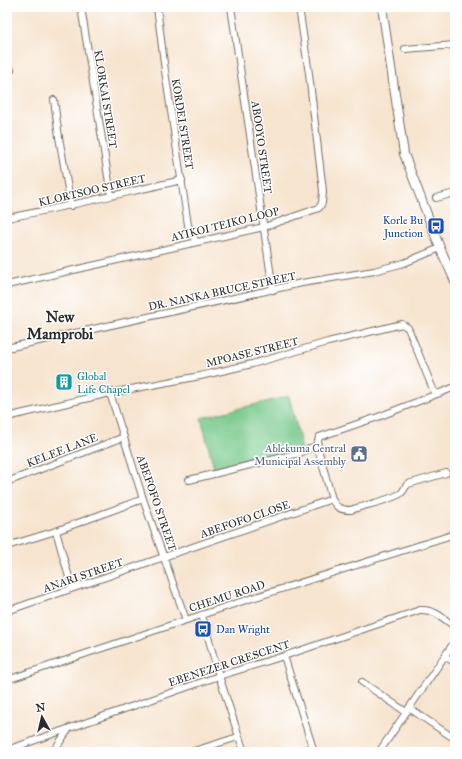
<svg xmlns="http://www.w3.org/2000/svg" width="462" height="759" font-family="'IM FELL Great Primer',serif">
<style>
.grass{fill:#77c98b;stroke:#517a5b}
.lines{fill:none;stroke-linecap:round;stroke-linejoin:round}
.minor-casing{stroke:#726c64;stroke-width:8}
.major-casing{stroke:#726c64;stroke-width:10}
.minor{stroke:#fff;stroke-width:6}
.major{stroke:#fff;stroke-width:8}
.labels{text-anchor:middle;stroke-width:3;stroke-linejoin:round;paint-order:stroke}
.street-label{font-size:11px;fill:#2b2b2b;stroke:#fff}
.transit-label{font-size:11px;fill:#164399;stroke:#fff;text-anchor:end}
.culture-label{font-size:11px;fill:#0d838f;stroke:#fff;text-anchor:start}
.service-label{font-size:11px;fill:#4e5e75;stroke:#fff;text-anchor:end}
.district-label{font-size:15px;font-weight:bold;fill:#2b2b2b;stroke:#fff}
</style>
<rect width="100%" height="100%" fill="#fff"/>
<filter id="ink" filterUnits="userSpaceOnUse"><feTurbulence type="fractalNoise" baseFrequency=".025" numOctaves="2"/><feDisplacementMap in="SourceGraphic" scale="8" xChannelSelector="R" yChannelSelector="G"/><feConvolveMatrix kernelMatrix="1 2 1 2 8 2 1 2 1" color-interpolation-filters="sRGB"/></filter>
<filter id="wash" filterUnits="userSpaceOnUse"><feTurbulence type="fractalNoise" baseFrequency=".012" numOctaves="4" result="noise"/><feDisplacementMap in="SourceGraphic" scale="16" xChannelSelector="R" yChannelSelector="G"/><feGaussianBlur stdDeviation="0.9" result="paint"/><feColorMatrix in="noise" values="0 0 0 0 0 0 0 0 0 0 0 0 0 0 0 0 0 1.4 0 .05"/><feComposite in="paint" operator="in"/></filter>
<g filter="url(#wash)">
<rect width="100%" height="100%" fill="#f7e4cf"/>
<!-- grass -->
<path class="grass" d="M289,396L302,449L215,472L201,418Z"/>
</g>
<g filter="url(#ink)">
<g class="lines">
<!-- minor casing -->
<g class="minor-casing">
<g id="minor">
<path d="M81,7L111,195"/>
<path d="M157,7L165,71L188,225L196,242"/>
<path d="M231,7L273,290"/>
<path d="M405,49L455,45"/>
<path d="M7,71L11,70"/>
<path d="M54,100L59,137L71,206"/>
<path d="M436,198L455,193"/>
<path d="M7,218C66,207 123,193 182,180"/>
<path d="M7,285L264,227L319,208L322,203L323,191L309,74L299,7"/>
<path d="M7,348L302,283L374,271L404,263L440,248"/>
<path d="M110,393L143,499L186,620"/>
<path d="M7,417L110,393L200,376L252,364L328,342L402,324L408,328L435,394"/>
<path d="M446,473L408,484C404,487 404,492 400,494C387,501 365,505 351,510C341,510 336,508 332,499L317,445L319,437L378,417L455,387"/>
<path d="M189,480L300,453L317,445"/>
<path d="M7,482L124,437"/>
<path d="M56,531L72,588"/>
<path d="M7,546L56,531L143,499"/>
<path d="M7,611L332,499"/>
<path d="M202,615L219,676L244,752"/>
<path d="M284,656L314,752"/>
<path d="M445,656L455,663"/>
<path d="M7,680L246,600L455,534"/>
<path d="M362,682L406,712"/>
<path d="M409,708L455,739"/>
<path d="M7,750L219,676L284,656L420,610C435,609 444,619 455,627"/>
<path d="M53,752L68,730"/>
<path d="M191,752L238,737"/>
<path d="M379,752L455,641"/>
</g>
</g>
<!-- major casing -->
<g class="major-casing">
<path id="major" d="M382,7L404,154L440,248L455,281"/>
</g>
<!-- minor -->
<use href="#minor" class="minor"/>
<!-- major -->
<use href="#major" class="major"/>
</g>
</g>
<!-- icons -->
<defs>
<g id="bus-square" transform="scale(0.9)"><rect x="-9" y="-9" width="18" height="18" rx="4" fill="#1a4fb4" stroke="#fff"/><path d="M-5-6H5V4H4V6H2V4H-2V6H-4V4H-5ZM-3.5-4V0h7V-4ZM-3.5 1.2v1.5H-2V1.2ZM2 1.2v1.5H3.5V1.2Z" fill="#fff"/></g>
<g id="building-square" transform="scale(0.9)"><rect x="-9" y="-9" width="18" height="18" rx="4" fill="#0f9aa8" stroke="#fff"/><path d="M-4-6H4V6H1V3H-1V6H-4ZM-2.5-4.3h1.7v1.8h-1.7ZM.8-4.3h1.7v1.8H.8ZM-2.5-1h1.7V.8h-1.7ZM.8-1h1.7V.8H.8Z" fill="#fff"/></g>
<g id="civic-square" transform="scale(0.9)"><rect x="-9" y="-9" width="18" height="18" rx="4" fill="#5c6f8a" stroke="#fff"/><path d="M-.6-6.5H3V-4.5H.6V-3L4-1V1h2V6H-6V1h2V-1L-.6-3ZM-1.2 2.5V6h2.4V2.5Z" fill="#fff"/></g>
</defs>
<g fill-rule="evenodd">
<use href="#bus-square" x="436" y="226"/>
<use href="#building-square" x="64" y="382"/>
<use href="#civic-square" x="359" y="454"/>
<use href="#bus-square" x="203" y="629"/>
</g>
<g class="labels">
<!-- street labels -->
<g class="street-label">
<text transform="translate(106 99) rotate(81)" y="4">KLORKAI STREET</text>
<text transform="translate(183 124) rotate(81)" y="4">KORDEI STREET</text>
<text transform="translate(262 147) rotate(82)" y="4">ABOOYO STREET</text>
<text transform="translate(92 190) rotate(-13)" y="4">KLORTSOO STREET</text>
<text transform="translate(225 224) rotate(-14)" y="4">AYIKOI TEIKO LOOP</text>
<text transform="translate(222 291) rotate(-12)" y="4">DR. NANKA BRUCE STREET</text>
<text transform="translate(252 352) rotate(-14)" y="4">MPOASE STREET</text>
<text transform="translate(62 450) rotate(-21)" y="4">KELEE LANE</text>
<text transform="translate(157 503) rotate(71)" y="4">ABEFOFO STREET</text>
<text transform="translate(245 519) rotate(-19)" y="4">ABEFOFO CLOSE</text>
<text transform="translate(83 575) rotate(-19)" y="4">ANARI STREET</text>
<text transform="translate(227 596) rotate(-18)" y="4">CHEMU ROAD</text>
<text transform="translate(229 663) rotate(-18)" y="4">EBENEZER CRESCENT</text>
</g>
<!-- transit labels -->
<g class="transit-label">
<text x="423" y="224">Korle Bu<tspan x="423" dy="13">Junction</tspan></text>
<text x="216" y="633" text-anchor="start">Dan Wright</text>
</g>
<!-- culture labels -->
<g class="culture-label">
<text x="77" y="380">Global<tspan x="77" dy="13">Life Chapel</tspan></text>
</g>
<!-- service labels -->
<g class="service-label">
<text x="346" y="452">Ablekuma Central<tspan x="346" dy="13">Municipal Assembly</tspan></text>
</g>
<!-- district labels -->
<g class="district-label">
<text x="60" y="322">New<tspan x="60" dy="17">Mamprobi</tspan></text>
</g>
</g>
<!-- margin -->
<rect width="462" height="759" fill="none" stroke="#fff" stroke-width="24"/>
<!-- north arrow -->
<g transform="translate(42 717) rotate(352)" stroke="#ffffff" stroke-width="3" paint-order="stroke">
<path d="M0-3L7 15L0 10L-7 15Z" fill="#2b2b2b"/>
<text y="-6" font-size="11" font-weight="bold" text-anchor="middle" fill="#2b2b2b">N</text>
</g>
</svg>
